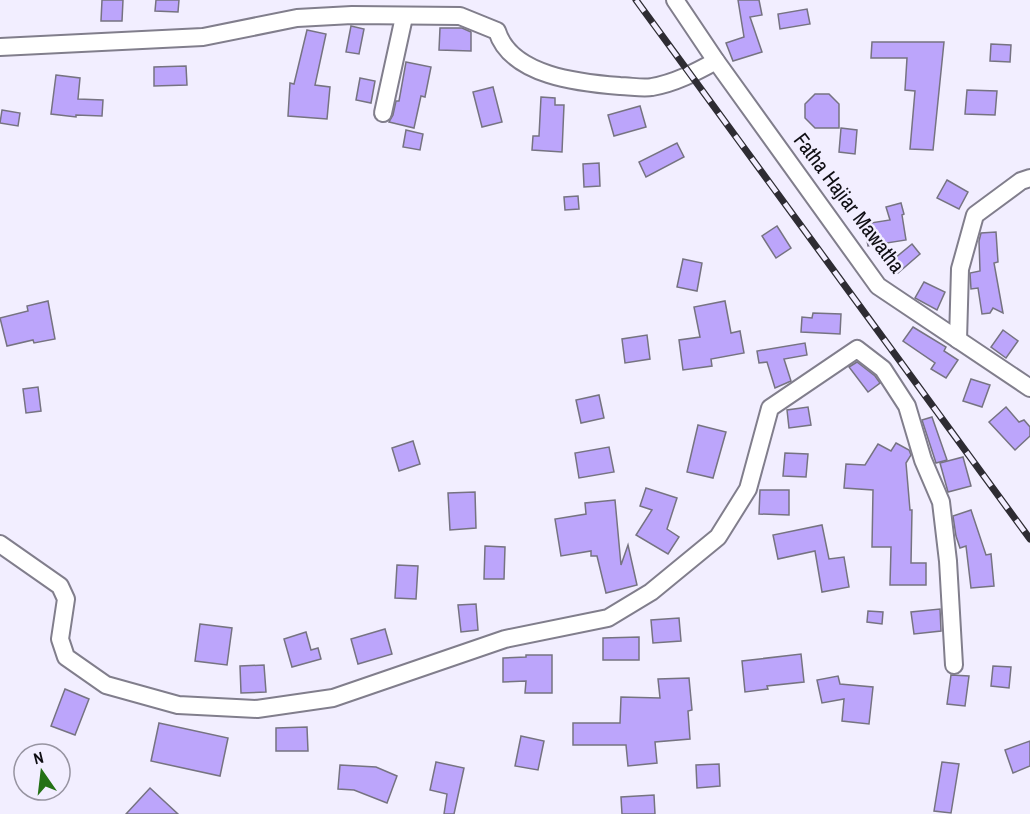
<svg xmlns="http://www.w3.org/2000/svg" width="1030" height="814" font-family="'Archivo Narrow',sans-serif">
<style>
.building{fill:#bca5fb;stroke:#767381;stroke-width:1.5}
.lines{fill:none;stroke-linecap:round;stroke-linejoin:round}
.minor-casing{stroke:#817e8c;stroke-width:20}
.minor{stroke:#fff;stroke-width:16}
.rail-casing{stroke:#2e2c33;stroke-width:7}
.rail{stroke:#f2eeff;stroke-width:4.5;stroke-dasharray:14;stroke-linecap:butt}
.labels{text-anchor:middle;stroke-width:5;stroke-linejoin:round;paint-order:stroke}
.street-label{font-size:21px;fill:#0f0e13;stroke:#f2eeff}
</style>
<rect width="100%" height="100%" fill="#f2eeff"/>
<!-- building -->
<g class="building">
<path d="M102,0H123L122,21H101Z"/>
<path d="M156,0H179L178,12L155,11Z"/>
<path d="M738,0H759L762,15L750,17L762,52L733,61L726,43L744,37Z"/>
<path d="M807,9L810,24L780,29L778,14Z"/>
<path d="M351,26L364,29L359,54L346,52Z"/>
<path d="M440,28H462L471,32V51L439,50Z"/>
<path d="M307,30L326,34L315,85L330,87L327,119L288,116L290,83L294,84Z"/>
<path d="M872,42H944L933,150L910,149L915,91L905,90L907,58H871Z"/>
<path d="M991,44L1011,45L1010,62L990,61Z"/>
<path d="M406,62L431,67L425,97L421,96L414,128L389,122L393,115L396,101H399Z"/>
<path d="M186,66L187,85L154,86V67Z"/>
<path d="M56,75L80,78L78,99L103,100L102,116L76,115V117L51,114Z"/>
<path d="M360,78L375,81L371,103L356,100Z"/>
<path d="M493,87L502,122L482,127L473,92Z"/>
<path d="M967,90L997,91L995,115L965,114Z"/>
<path d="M815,94H829L839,104V128H815L805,118V104Z"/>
<path d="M541,97L555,98V105H564L562,152L532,150L533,136H539Z"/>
<path d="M640,106L646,127L614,136L608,115Z"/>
<path d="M2,110L20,113L18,126L0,123Z"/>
<path d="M841,128L857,130L855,154L839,152Z"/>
<path d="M406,130L423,134L420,150L403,147Z"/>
<path d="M677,143L684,157L646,177L639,162Z"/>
<path d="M599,163L600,186L584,187L583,164Z"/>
<path d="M947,180L968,192L959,209L937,198Z"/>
<path d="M578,196L579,209L565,210L564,197Z"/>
<path d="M901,203L904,214L902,215L906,240L868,246L864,224L890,220L886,207Z"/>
<path d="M777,226L791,248L776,258L762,236Z"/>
<path d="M996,232L998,262L994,263L1003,313L993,308L990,313L982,314L978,288L971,289L970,273L980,271L979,241L981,233Z"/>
<path d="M912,244L920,254L898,273L889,263Z"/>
<path d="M683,259L702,263L697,291L677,287Z"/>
<path d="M924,282L945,292L937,310L915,298Z"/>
<path d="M48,301L55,339L34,343L33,340L7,346L0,318L28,311L27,306Z"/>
<path d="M725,301L731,333L740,331L744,353L711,359L712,366L683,370L679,340L700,337L694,307Z"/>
<path d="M813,313L841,314L840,334L801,332L802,317L812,318Z"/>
<path d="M913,327L946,347L944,351L958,360L946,378L931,369L935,363L903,341Z"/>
<path d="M1003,330L1018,341L1006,358L991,347Z"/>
<path d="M647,335L650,359L625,363L622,339Z"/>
<path d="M805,343L807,355L784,359L791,381L775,388L767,362L759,363L757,351Z"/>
<path d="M857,362L875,376L880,383L868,392L849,367Z"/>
<path d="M971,379L990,385L982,407L963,401Z"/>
<path d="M38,387L41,411L26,413L23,389Z"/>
<path d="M599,395L604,418L581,423L576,400Z"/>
<path d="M808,407L811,425L789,428L787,410Z"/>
<path d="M1006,407L1019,422L1024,420L1030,427V436L1015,450L989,422Z"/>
<path d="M932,417L947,460L936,463L922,420Z"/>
<path d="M698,425L726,432L713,478L687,472Z"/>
<path d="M413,441L420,464L399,471L392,448Z"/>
<path d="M896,443L909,450L911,455L906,463L910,510H912L911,563H926V585H890L891,547H872L873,490L844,488L846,464L865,465L878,444L891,451Z"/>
<path d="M609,447L614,472L579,478L575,453Z"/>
<path d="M785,453L808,454L806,477L783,476Z"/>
<path d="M963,457L971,486L948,492L940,463Z"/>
<path d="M646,488L677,498L667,529L679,537L668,554L636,535L652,510L640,506Z"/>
<path d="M760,490H789V515L759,514Z"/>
<path d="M475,492L476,528L450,530L448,493Z"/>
<path d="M615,500L621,565L628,545L637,585L606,593L597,556H591V551L561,556L555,519L586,514L585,503Z"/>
<path d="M971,510L986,555L991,554L994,586L971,588L966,546L960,548L956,536L953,516Z"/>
<path d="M822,525L829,559L844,557L849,587L822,592L815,551L778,559L773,535Z"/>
<path d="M485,546L505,547L504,579H484Z"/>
<path d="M397,565L418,566L416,599L395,598Z"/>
<path d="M476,604L478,630L461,632L458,605Z"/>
<path d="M940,609L941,631L914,634L911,612Z"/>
<path d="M868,611L883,612L882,624L867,622Z"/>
<path d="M679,618L681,641L653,643L651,620Z"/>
<path d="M200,624L232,628L227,665L195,661Z"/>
<path d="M385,629L392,654L358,664L351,639Z"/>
<path d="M306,632L311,650L318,648L321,659L292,667L284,639Z"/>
<path d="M639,637V660H603V638Z"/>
<path d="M801,654L804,682L767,686L768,689L745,692L742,661Z"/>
<path d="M526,655H552V693H525L526,681L503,682V658L526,657Z"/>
<path d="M264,665L266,692L241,693L240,666Z"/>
<path d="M993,666L1011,667L1009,688L991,686Z"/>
<path d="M951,675L969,676L965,706L947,704Z"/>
<path d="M838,676L840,684L873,687L869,724L842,721L844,699L822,703L817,680Z"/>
<path d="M689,678L692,710L688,711L690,739L655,742L657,763L628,766L626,745H573V723H620L621,697L660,698L658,679Z"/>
<path d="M65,689L89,699L75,735L51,726Z"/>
<path d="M159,723L228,738L220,776L151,761Z"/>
<path d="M307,727L308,751H276V728Z"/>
<path d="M521,736L544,741L538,770L515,766Z"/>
<path d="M1030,741V766L1013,773L1005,750Z"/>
<path d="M436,762L464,768L454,814H444L447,794L430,790Z"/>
<path d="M942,762L959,764L951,813L934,811Z"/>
<path d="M719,764L720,786L697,788L696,765Z"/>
<path d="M340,765L376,767L397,776L387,803L354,790L338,789Z"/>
<path d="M150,788L178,814H126Z"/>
<path d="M654,795L655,814H622L621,797Z"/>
</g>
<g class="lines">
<!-- minor casing -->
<g class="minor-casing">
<g id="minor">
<path d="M675,0L716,61L878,286L1030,388"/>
<path d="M0,47L203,37L297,18L352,15L460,16L497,31C511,76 580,83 620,86C630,86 643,89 652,87C675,83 696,72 716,61"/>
<path d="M383,113L404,17"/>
<path d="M958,340L960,269L975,215L1021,181L1030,178"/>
<path d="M0,544L60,586L66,599L60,639L66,657L106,685L178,705L257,709L333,698L505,639L608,618L651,592L718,537L748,489L770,408L857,349L883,369L907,406L923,460L941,502L948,561L954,665"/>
</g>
</g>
<!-- minor -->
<use href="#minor" class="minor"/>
<!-- rail casing -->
<g class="rail-casing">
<path id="rail" d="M636,0L1030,539"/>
</g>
<!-- rail -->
<use href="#rail" class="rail"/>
</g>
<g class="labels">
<!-- street labels -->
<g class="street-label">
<text transform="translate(849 203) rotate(53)" y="7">Fatha Hajiar Mawatha</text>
</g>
</g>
<!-- north arrow -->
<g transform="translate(42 772) rotate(346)"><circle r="28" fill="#f2eeff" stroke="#9794a1" stroke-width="1.5"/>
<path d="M0-4.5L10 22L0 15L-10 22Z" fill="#247115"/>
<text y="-9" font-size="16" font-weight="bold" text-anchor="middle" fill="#0f0e13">N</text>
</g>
</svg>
